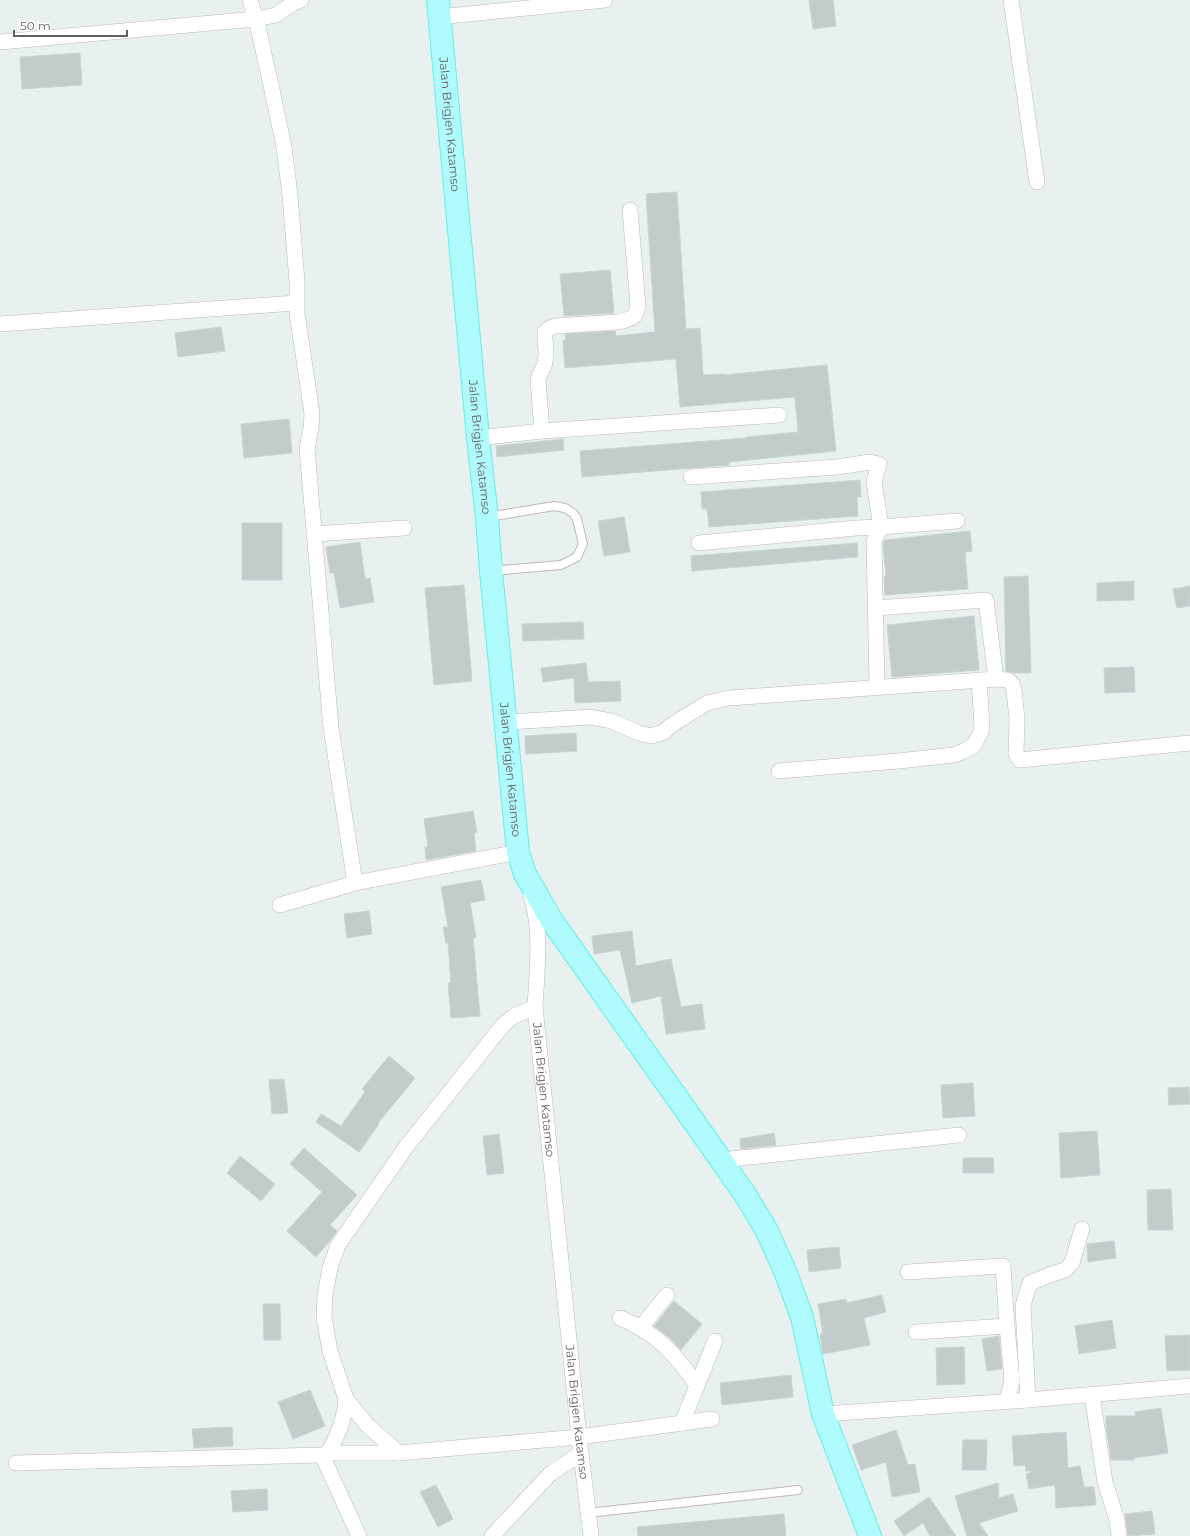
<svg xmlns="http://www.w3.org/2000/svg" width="1190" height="1536" font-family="Montserrat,sans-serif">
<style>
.building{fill:#c4cccb;stroke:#c6d5d4}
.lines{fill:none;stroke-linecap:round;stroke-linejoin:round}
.lane-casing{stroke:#beb8b9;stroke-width:10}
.street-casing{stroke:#beb8b9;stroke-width:16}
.primary-casing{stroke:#63efe3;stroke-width:24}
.lane{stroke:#fff;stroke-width:8}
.street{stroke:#fff;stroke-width:15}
.primary{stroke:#b0fbfd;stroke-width:22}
.labels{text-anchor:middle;stroke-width:3;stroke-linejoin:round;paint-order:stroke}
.street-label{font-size:12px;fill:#685f61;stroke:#fff}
</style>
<rect width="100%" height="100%" fill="#e8f1f0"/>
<!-- building -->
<g class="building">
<path d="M809,0H833L836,26L813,29Z"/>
<path d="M80,53L82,85L22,89L20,57Z"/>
<path d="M677,192L686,329L700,328L703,375L724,374V375L827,365L836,451L729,462V465L582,477L580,451L746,438V437L798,432L795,397L680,407L676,359L565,368L563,340H566L565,334L615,331L616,336L655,332L646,194Z"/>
<path d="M610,270L614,313L564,316L560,274Z"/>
<path d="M221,327L225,351L178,357L175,333Z"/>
<path d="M289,419L292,453L244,458L241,424Z"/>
<path d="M563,439L564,450L497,457L496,446Z"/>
<path d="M860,480L861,497H857L858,516L709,527L707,509H702L701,492Z"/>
<path d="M624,517L630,552L604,556L598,521Z"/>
<rect x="242" y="523" width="40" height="57"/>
<path d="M970,531L972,551L965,552L968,589L885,595L884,577L886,576L883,543L885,540Z"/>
<path d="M360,542L365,579L370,578L374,602L340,608L334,573H330L326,547Z"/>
<path d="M857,543L858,557L692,571L691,556Z"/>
<path d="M1028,576L1031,673H1014L1006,671L1004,577Z"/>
<path d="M1134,581V600L1097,601V583Z"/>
<path d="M464,585L472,681L434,685L425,588Z"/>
<path d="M1190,586V606L1177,608L1173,589Z"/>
<path d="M974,616L979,670L892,677L887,625Z"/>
<path d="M583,622L584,639L523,641L522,624Z"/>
<path d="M586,663L588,682L620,681L621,701L575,703L574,678L543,682L541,668Z"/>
<path d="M1134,667L1135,692L1105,693L1104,668Z"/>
<path d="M576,733L577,751L526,754L525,736Z"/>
<path d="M473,811L477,832L474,833L476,851L426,860L425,847H428L424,819Z"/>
<path d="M481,880L485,900L470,903L476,937L473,938L480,1016L451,1018L448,983H451L448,943H446L443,927H448L441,887Z"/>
<path d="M369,911L372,934L347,938L344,914Z"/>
<path d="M632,931L636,966L671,959L681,1007L702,1004L705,1029L666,1034L661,996L632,1003L620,950L594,954L592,936Z"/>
<path d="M389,1056L415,1078L378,1123L379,1124L359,1152L316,1122L321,1114L341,1126L365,1092L362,1089Z"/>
<path d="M284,1079L288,1113L272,1114L269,1080Z"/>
<path d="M973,1083L975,1116L943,1118L941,1085Z"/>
<path d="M1189,1087L1190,1104L1169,1105L1168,1088Z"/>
<path d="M1097,1131L1100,1175L1061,1178L1059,1133Z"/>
<path d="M774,1133L776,1145L741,1149L740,1139Z"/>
<path d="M499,1134L504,1173L487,1175L483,1136Z"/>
<path d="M304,1148L357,1195L330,1225L337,1231L329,1242L316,1257L287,1231L322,1192L290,1164Z"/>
<path d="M240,1156L275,1184L261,1201L227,1173Z"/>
<path d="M963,1158H993L994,1173H963Z"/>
<path d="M1171,1189L1173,1230H1148L1147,1190Z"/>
<path d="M1114,1241L1116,1258L1088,1262L1087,1244Z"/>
<path d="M839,1247L841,1268L809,1272L807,1250Z"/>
<path d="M882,1295L886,1312L864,1318L870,1345L823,1354L820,1334H823L818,1304L846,1299L847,1303Z"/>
<path d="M674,1301L702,1324L681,1350L670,1338L654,1326Z"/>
<path d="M263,1304H280L281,1340H264Z"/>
<path d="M1112,1320L1116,1348L1079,1354L1075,1326Z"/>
<path d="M1190,1335V1370L1167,1371L1165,1336Z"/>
<path d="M999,1336L1002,1369L987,1371L982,1339Z"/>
<path d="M964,1347L965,1384L937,1385L936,1348Z"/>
<path d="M791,1375L793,1397L722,1405L720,1383Z"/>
<path d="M310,1390L325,1426L293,1439L278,1402Z"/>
<path d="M1161,1408L1168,1453L1134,1458V1460H1111L1106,1426V1416H1136L1135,1412Z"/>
<path d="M232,1427L233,1446L194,1448L192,1429Z"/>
<path d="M896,1430L908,1465L915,1464L920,1492L892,1497L886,1462L861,1470L852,1445Z"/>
<path d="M1066,1432L1068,1468L1080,1466L1084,1487H1094L1096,1505L1056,1508L1055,1485L1029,1489L1026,1474L1034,1471H1026L1025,1465L1014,1466L1012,1436Z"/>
<path d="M963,1440H987L986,1470H962Z"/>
<path d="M998,1483L999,1498L1013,1494L1018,1511L979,1523L988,1536H967L955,1496Z"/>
<path d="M436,1485L453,1519L438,1527L420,1492Z"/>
<path d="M267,1489L268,1510L233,1512L231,1491Z"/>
<path d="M929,1497L956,1536H930L923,1523L904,1536L894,1521Z"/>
<path d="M1152,1511L1155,1534L1128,1536L1125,1514Z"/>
<path d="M784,1514L786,1536H638L637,1527Z"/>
</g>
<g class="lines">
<!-- lane casing -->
<g class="lane-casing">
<g id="lane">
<path d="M488,517L554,506L565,508L573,513L577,519L583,544L577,557L561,565L491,571"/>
<path d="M588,1513L798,1490"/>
</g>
</g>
<!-- street casing -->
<g class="street-casing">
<g id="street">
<path d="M250,0L256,19L271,85L284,147L290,195L297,282V313L312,414L311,428L307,449L331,728L355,883"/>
<path d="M1011,0L1037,182"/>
<path d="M439,17L605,0"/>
<path d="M0,42L256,19L276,15L292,4L301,0"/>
<path d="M0,324L296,303"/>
<path d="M542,431L538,380C539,373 544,369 545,362C548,353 544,342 545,332L550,328L555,326L618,322C630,319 636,319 638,306L630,210"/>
<path d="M478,438L542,431L779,415"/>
<path d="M691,477L837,467L870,462L879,464L874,482L881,527L957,521"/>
<path d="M314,534L404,528"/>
<path d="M699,543L856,528L881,527L874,541L877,686"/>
<path d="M876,608L986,600L996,679"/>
<path d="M507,722L591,717L611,721L639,733L651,736L664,732L670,726L707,703L729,698L996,679L1008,680L1012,684L1014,690L1017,719L1016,754L1020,760L1190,743"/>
<path d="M779,771L898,761L954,755L964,751L974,745L981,732L982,724L979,680"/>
<path id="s1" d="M531,895C542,931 537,970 535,1007L579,1437L591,1536"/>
<path d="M280,905L355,883L518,852"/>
<path d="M721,1160L959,1135"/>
<path d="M908,1272L1003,1266L1007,1326"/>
<path d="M620,1318C657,1333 674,1353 697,1385"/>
<path d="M641,1327L667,1295"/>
<path d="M916,1332L1007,1326L1012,1381L1007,1401"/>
<path d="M1092,1395L1105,1482L1117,1520L1119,1536"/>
<path d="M1028,1400L1023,1306L1025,1298L1030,1283L1052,1274L1065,1270L1072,1263L1082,1229"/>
<path d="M823,1414L1028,1400L1190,1386"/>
<path d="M682,1423L715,1341"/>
<path d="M328,1453C339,1433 344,1421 346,1399"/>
<path d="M399,1453L368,1426L346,1399L330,1351L324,1317L325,1295L330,1268L338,1245L406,1147L503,1025L514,1016L535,1007"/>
<path d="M322,1455L359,1536"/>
<path d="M16,1463L322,1455L328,1453H399L579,1437L712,1419"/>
<path d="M492,1536L550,1474L581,1453"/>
</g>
</g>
<!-- primary casing -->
<g class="primary-casing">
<g id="primary">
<path id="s2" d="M438,0L478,438L487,518L491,571L518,852L525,874L552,921L721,1160L746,1196L766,1229L785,1271L802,1317L823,1414L870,1536"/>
</g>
</g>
<!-- lane -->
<use href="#lane" class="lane"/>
<!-- street -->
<use href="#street" class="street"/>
<!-- primary -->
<use href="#primary" class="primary"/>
</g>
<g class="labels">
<!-- street labels -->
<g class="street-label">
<text dy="4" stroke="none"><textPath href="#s2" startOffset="125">Jalan Brigjen Katamso</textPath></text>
<text dy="4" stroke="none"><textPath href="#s2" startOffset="449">Jalan Brigjen Katamso</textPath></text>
<text dy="4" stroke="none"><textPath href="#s2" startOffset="773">Jalan Brigjen Katamso</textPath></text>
<text dy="4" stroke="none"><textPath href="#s1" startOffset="196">Jalan Brigjen Katamso</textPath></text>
<text dy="4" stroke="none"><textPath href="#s1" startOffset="520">Jalan Brigjen Katamso</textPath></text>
</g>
</g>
<!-- scale -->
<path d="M14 30v6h113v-6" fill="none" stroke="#685f61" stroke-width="2"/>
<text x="20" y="30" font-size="12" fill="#685f61" stroke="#ffffff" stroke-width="3" paint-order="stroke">50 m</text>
</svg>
